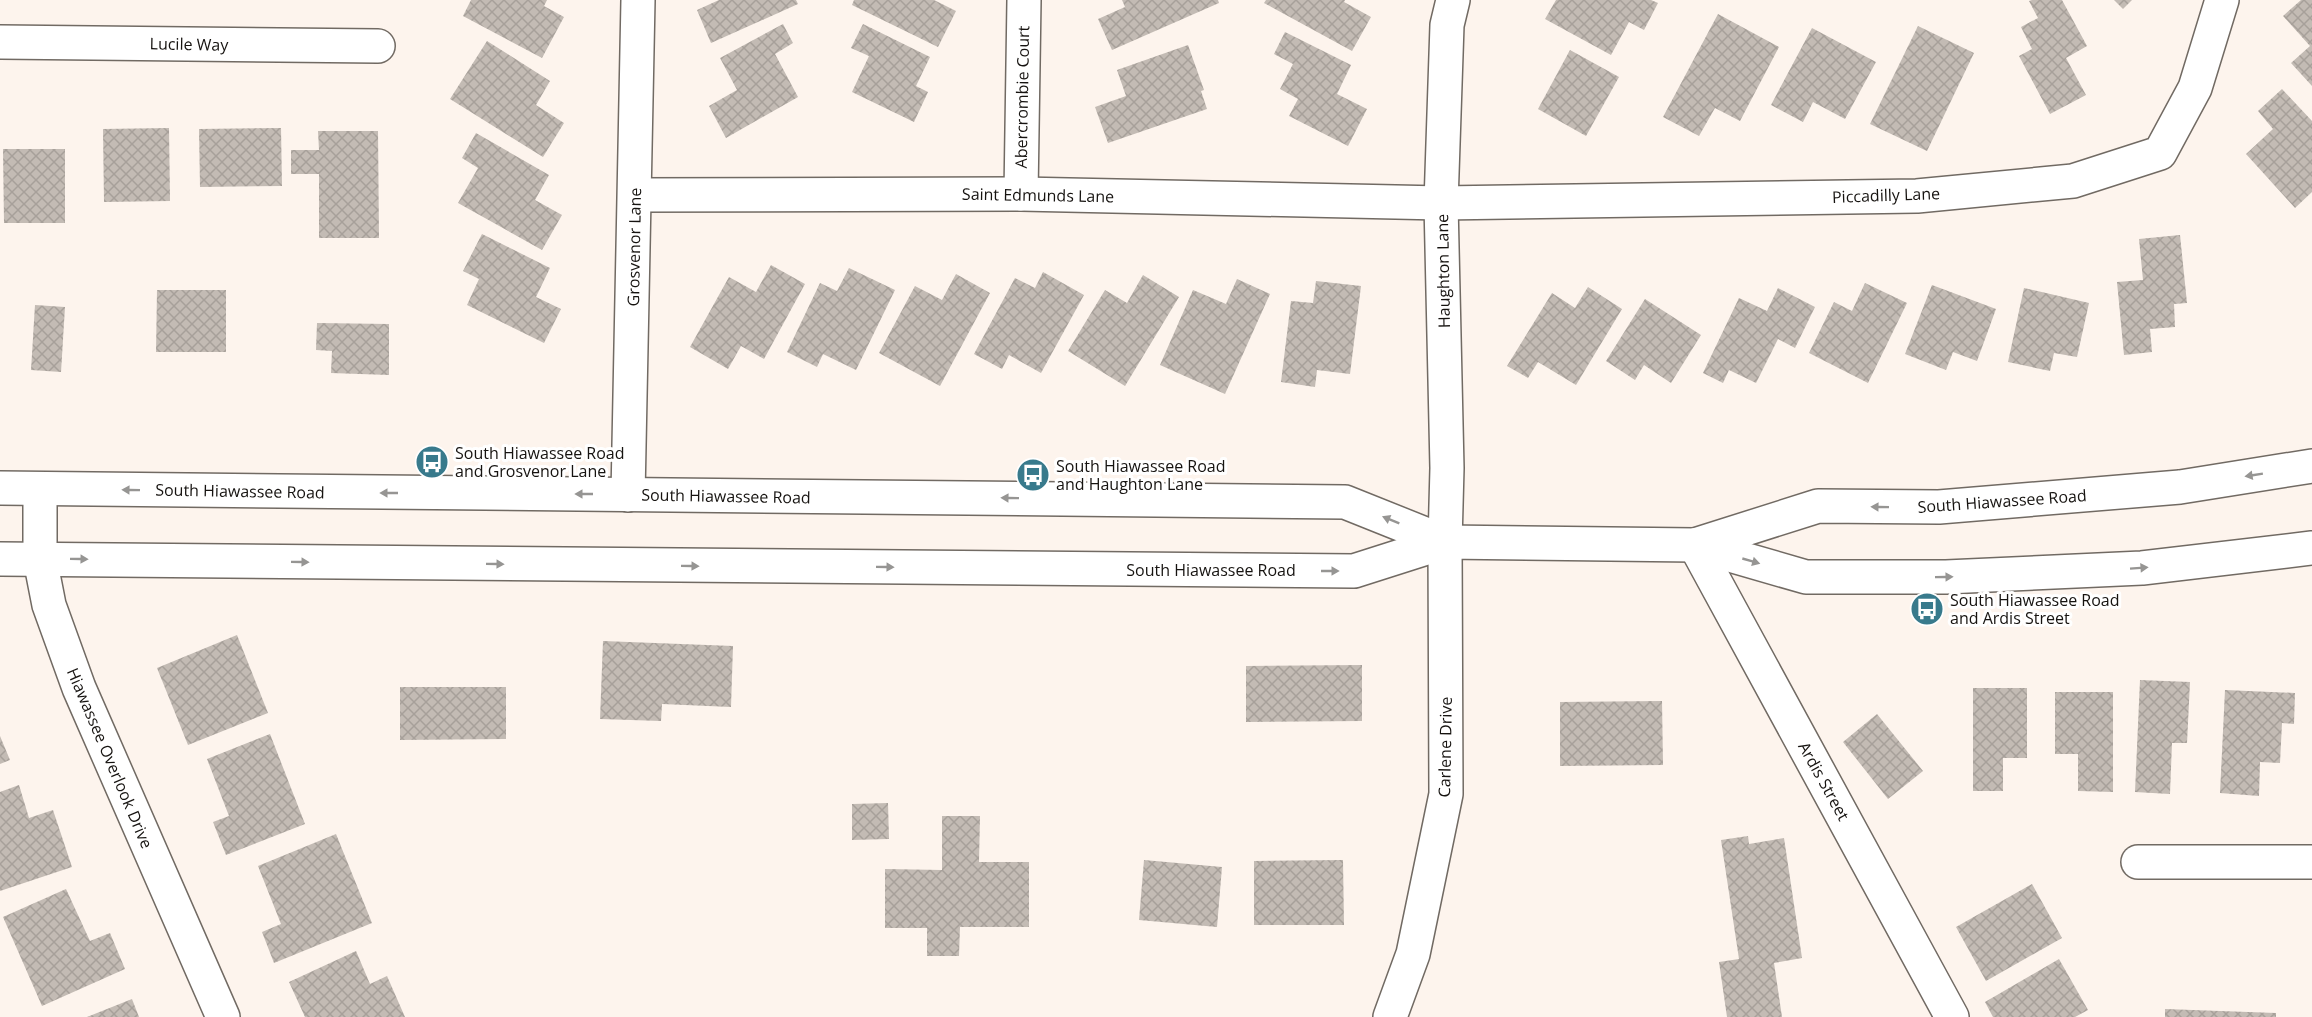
<svg xmlns="http://www.w3.org/2000/svg" width="2312" height="1017" font-family="'Open Sans',sans-serif">
<style>
.building{fill:url(#building-cross-hatch)}
.lines{fill:none;stroke-linecap:round;stroke-linejoin:round}
.minor-casing{stroke:#716a63;stroke-width:36}
.minor{stroke:#fff;stroke-width:33}
.oneway{fill:#969593}
.labels{text-anchor:middle;stroke-width:6;stroke-linejoin:round;paint-order:stroke}
.street-label{font-size:16px;fill:#161310;stroke:#fff}
.poi-label{font-size:16px;fill:#161310;stroke:#fff;text-anchor:start}
</style>
<defs>
<pattern id="building-cross-hatch" width="8" height="8" patternUnits="userSpaceOnUse" patternTransform="scale(1.5)"><rect width="8" height="8" fill="#c3bbb4"/><path d="M0 0l8 8M0 8l8-8" fill="none" stroke="#a7a09a"/></pattern>
</defs>
<rect width="100%" height="100%" fill="#fdf4ed"/>
<!-- building -->
<g class="building">
<path d="M471,0H547L544,6L564,17L542,58L463,16Z"/>
<path d="M719,0H796L798,4L711,43L697,10Z"/>
<path d="M854,0H934L956,11L938,47L852,5Z"/>
<path d="M1122,0H1218L1219,3L1112,50L1098,19L1125,7Z"/>
<path d="M1266,0H1345L1344,2L1371,17L1352,51L1264,3Z"/>
<path d="M1556,0H1651L1658,3L1644,30L1629,22L1611,55L1545,19Z"/>
<path d="M2032,0H2062L2087,46L2066,58L2086,95L2050,114L2019,56L2032,49L2021,27L2038,18L2029,1Z"/>
<path d="M2114,0H2132L2123,9Z"/>
<path d="M2301,0H2312V86L2291,63L2310,46L2283,16Z"/>
<path d="M1718,14L1779,47L1740,121L1715,108L1699,136L1663,117Z"/>
<path d="M783,24L793,43L775,54L798,97L726,138L709,106L737,90L720,58Z"/>
<path d="M863,24L930,57L916,86L928,92L914,122L852,92L869,56L851,48Z"/>
<path d="M1918,26L1974,53L1927,151L1870,124Z"/>
<path d="M1812,28L1876,62L1845,119L1813,102L1803,122L1771,105Z"/>
<path d="M1285,32L1351,65L1337,94L1367,109L1348,146L1289,116L1298,99L1280,89L1293,64L1274,54Z"/>
<path d="M487,41L550,81L536,105L564,123L543,157L450,99Z"/>
<path d="M1188,45L1204,90L1201,91L1207,109L1108,143L1095,107L1126,96L1117,70Z"/>
<path d="M1570,50L1619,77L1586,136L1538,109Z"/>
<path d="M2282,89L2312,121V192L2295,208L2246,154L2273,129L2258,111Z"/>
<path d="M169,128L170,201L104,202L103,129Z"/>
<path d="M281,128L282,186L200,187L199,129Z"/>
<path d="M318,131H378L379,238H319V174H291V150H319Z"/>
<path d="M476,133L549,175L535,200L562,215L542,250L458,203L478,168L462,158Z"/>
<path d="M3,149H65V223H4Z"/>
<path d="M482,234L550,268L536,297L561,309L544,343L467,305L479,279L463,271Z"/>
<path d="M2180,235L2187,303L2174,304L2175,327L2150,329L2152,352L2124,355L2117,282L2143,280L2139,239Z"/>
<path d="M771,265L805,284L764,359L741,346L728,369L690,347L729,277L756,292Z"/>
<path d="M849,268L895,290L856,370L823,354L817,367L787,352L820,283L837,291Z"/>
<path d="M1043,272L1084,295L1041,373L1009,355L1002,369L974,354L1015,278L1035,288Z"/>
<path d="M956,274L990,293L940,386L879,353L915,286L942,300Z"/>
<path d="M1143,275L1179,297L1125,386L1068,351L1105,290L1127,303Z"/>
<path d="M1237,279L1270,294L1225,394L1160,365L1193,290L1226,304Z"/>
<path d="M1316,281L1361,286L1350,374L1317,370L1315,387L1281,382L1291,301L1313,303Z"/>
<path d="M1865,283L1907,303L1868,383L1809,353L1834,302L1852,311Z"/>
<path d="M1932,285L1996,309L1977,361L1953,352L1946,370L1905,354Z"/>
<path d="M1588,287L1622,309L1576,385L1538,362L1528,378L1507,366L1552,293L1575,308Z"/>
<path d="M1778,288L1815,307L1795,348L1778,339L1756,383L1729,370L1723,383L1703,373L1739,298L1767,311Z"/>
<path d="M2024,288L2089,303L2077,357L2054,353L2050,371L2008,362Z"/>
<path d="M157,290H226V352H156Z"/>
<path d="M1645,299L1701,335L1671,383L1644,365L1635,380L1606,361Z"/>
<path d="M35,305L65,307L61,372L31,370Z"/>
<path d="M317,323L389,324V375L331,373L332,351L316,350Z"/>
<path d="M237,635L268,713L188,745L157,668Z"/>
<path d="M603,641L733,646L731,707L662,704L661,721L600,719Z"/>
<path d="M1362,665V721L1246,722V666Z"/>
<path d="M2140,680L2190,682L2187,743H2172L2170,794L2135,792Z"/>
<path d="M400,687H506V739L400,740Z"/>
<path d="M1973,688H2027V758H2003V791H1973Z"/>
<path d="M2225,690L2295,693L2294,724L2282,723L2280,763L2260,762L2259,796L2220,793Z"/>
<path d="M2055,692H2113V792L2078,791V754H2055Z"/>
<path d="M1662,701L1663,765L1560,766V702Z"/>
<path d="M1877,714L1923,771L1888,799L1843,742Z"/>
<path d="M270,734L305,824L226,855L213,822L229,816L207,759Z"/>
<path d="M0,736L10,760L0,764Z"/>
<path d="M19,785L29,818L53,810L72,867L0,891V792Z"/>
<path d="M888,803L889,839L852,840V804Z"/>
<path d="M942,816H980L979,862H1029V927H960L959,956H927V928H885V869L942,870Z"/>
<path d="M336,834L372,923L274,963L262,932L281,924L258,866Z"/>
<path d="M1748,836L1749,844L1784,838L1802,958L1774,963L1782,1017H1727L1719,962L1739,959L1721,840Z"/>
<path d="M1144,860L1222,867L1217,927L1139,920Z"/>
<path d="M1343,860L1344,925H1254V861Z"/>
<path d="M2032,884L2062,938L1986,981L1956,927Z"/>
<path d="M66,889L90,941L110,933L125,969L42,1006L3,917Z"/>
<path d="M356,951L370,984L387,976L405,1017H305L289,982Z"/>
<path d="M2059,959L2088,1010L2075,1017H1993L1985,1002Z"/>
<path d="M132,999L139,1017H87Z"/>
<path d="M2165,1009L2276,1013V1017H2165Z"/>
</g>
<g class="lines">
<!-- minor casing -->
<g class="minor-casing">
<g id="minor">
<path d="M0,42L378,46"/>
<path d="M1021,194L1024,0"/>
<path d="M635,195L1021,194L1441,203L1917,196L2073,181L2160,153L2195,88L2222,0"/>
<path d="M0,488L1345,502L1445,542"/>
<path d="M40,489V559L49,605L79,688L223,1017"/>
<path d="M628,495L638,0"/>
<path d="M1695,545L1818,506L1939,507L2180,487L2312,466"/>
<path d="M1695,545L1952,1017"/>
<path d="M0,559L1354,571L1445,542L1695,545L1806,577H1946L2142,568L2312,548"/>
<path d="M2138,862H2312"/>
<path d="M1390,1017L1413,954L1446,794L1445,542L1447,468L1441,203L1447,25L1453,0"/>
</g>
</g>
<!-- minor -->
<use href="#minor" class="minor"/>
</g>
<!-- one-way arrows -->
<defs><path id="oneway-solid" d="M-6-.8H1V-3.2L6.5 0L1 3.2V.8H-6Z" transform="scale(1.5)"/></defs>
<g class="oneway">
<use href="#oneway-solid" transform="translate(2254 475) rotate(171)"/>
<use href="#oneway-solid" transform="translate(131 490) rotate(-179)"/>
<use href="#oneway-solid" transform="translate(389 493) rotate(-180)"/>
<use href="#oneway-solid" transform="translate(584 494) rotate(-180)"/>
<use href="#oneway-solid" transform="translate(1010 498) rotate(-179)"/>
<use href="#oneway-solid" transform="translate(1880 507) rotate(-179)"/>
<use href="#oneway-solid" transform="translate(1391 520) rotate(-158)"/>
<use href="#oneway-solid" transform="translate(79 559) rotate(1)"/>
<use href="#oneway-solid" transform="translate(1751 561) rotate(16)"/>
<use href="#oneway-solid" transform="translate(300 562) rotate(1)"/>
<use href="#oneway-solid" transform="translate(495 564) rotate(1)"/>
<use href="#oneway-solid" transform="translate(690 566) rotate(1)"/>
<use href="#oneway-solid" transform="translate(885 567) rotate(1)"/>
<use href="#oneway-solid" transform="translate(2139 568) rotate(-4)"/>
<use href="#oneway-solid" transform="translate(1330 571)"/>
<use href="#oneway-solid" transform="translate(1944 577) rotate(-1)"/>
</g>
<!-- icons -->
<defs>
<g id="bus-disc" transform="scale(1.725)"><circle r="9.5" fill="#387a8c" stroke="#fff"/><path d="M-5-6H5V4H4V6H2V4H-2V6H-4V4H-5ZM-3.5-4V0h7V-4ZM-3.5 1.2v1.5H-2V1.2ZM2 1.2v1.5H3.5V1.2Z" fill="#fff"/></g>
</defs>
<g fill-rule="evenodd">
<use href="#bus-disc" x="432" y="462"/>
<use href="#bus-disc" x="1033" y="475"/>
<use href="#bus-disc" x="1927" y="609"/>
</g>
<g class="labels">
<!-- street labels -->
<g class="street-label">
<text transform="translate(189 44) rotate(1)" y="6">Lucile Way</text>
<text transform="translate(1022 97) rotate(-89)" y="6">Abercrombie Court</text>
<text transform="translate(1038 195) rotate(1)" y="6">Saint Edmunds Lane</text>
<text transform="translate(1886 195) rotate(-2)" y="6">Piccadilly Lane</text>
<text transform="translate(634 247) rotate(-89)" y="6">Grosvenor Lane</text>
<text transform="translate(1443 271) rotate(-91)" y="6">Haughton Lane</text>
<text transform="translate(240 491) rotate(1)" y="6">South Hiawassee Road</text>
<text transform="translate(726 496) rotate(1)" y="6">South Hiawassee Road</text>
<text transform="translate(2002 501) rotate(-4)" y="6">South Hiawassee Road</text>
<text x="1211" y="576">South Hiawassee Road</text>
<text transform="translate(1445 747) rotate(-89)" y="6">Carlene Drive</text>
<text transform="translate(110 758) rotate(67)" y="6">Hiawassee Overlook Drive</text>
<text transform="translate(1824 781) rotate(61)" y="6">Ardis Street</text>
</g>
<!-- poi labels -->
<g class="poi-label">
<text x="455" y="459">South Hiawassee Road<tspan x="455" dy="18">and Grosvenor Lane</tspan></text>
<text x="1056" y="472">South Hiawassee Road<tspan x="1056" dy="18">and Haughton Lane</tspan></text>
<text x="1950" y="606">South Hiawassee Road<tspan x="1950" dy="18">and Ardis Street</tspan></text>
</g>
</g>
</svg>
